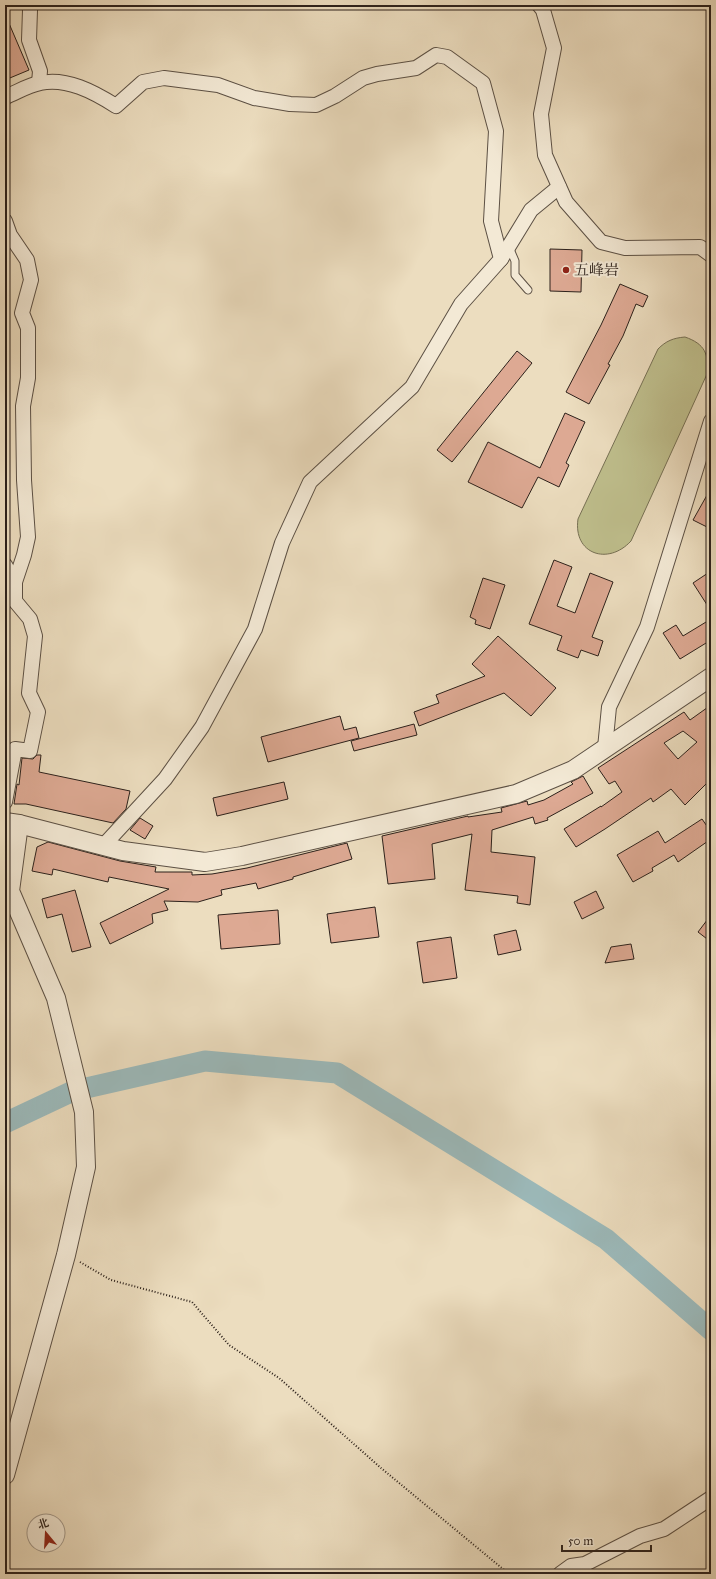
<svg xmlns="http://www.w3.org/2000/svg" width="716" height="1579" font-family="'IM FELL Great Primer','Noto Serif SC',serif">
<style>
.pitch{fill:#bfbf8d;stroke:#767054}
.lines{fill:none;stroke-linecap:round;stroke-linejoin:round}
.river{stroke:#9cbabb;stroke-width:21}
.building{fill:#dda993;stroke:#2c211b;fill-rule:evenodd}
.service-casing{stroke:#5c5044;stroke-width:9}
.minor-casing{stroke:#5c5044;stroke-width:16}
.tertiary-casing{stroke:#5c5044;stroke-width:20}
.path{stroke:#2c211b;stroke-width:2;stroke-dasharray:1 2;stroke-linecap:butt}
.service{stroke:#f3e9d5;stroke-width:7}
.minor{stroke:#f3e9d5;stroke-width:14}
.tertiary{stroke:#f3e9d5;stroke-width:18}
.poi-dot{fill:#8f2418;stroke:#f3e9d5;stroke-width:1.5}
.labels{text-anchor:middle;stroke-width:4;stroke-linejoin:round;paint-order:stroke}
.poi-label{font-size:15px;fill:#2c211b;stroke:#f3e9d5;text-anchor:start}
</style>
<rect width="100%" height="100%" fill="#ecddbf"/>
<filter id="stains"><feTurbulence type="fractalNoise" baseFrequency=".005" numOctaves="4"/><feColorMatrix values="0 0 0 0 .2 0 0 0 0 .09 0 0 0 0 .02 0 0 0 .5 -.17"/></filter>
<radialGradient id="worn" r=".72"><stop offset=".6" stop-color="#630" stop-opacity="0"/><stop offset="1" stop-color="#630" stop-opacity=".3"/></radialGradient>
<!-- pitch -->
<path class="pitch" d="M685,337C705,344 709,354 707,374L631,541C608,566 573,554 578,519L658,349C666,341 673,338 685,337Z"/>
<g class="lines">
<!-- river -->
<path class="river" d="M5,1123L73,1091L205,1061L337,1073L606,1239L711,1330"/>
</g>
<!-- building -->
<g class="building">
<path d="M5,14L29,70L5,80Z"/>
<path d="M550,249L582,250L581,292L550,291Z"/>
<path d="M620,284L648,296L643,307L636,304L623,336L608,364L610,365L589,404L566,392L601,325Z"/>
<path d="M517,351L532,363L452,462L437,450Z"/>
<path d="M565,413L585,422L566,463L569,465L559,487L538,477L522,508L468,482L488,442L540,468Z"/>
<path d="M711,488V529L693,520Z"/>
<path d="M554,560L572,567L557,606L575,613L590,573L613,582L592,637L603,641L598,656L581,650L578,658L557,650L562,636L529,624Z"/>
<path d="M711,571V611L693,583Z"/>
<path d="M483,578L505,585L490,629L475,624L476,620L470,617Z"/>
<path d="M711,619V640L680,659L663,633L676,625L683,636Z"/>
<path d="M498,636L556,688L531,716L504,693L419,726L414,712L439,703L436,695L485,676L472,664Z"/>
<path d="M711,705V779L685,805L671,789L653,802L651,798L605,829L576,847L564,829L601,806V807L622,792L615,781L609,784L598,768L684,712L690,720ZM683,731L697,742L678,759L664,743Z"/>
<path d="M340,716L344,730L356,727L359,738L268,762L261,737Z"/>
<path d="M414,724L417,735L354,751L351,741Z"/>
<path d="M37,755H41L39,772L130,791L126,809L113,823L26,804H14L17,784L19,785L22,758L33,759Z"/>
<path d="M583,776L593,793L547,818L548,820L535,824L533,817L492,830L491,852L535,857L530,905L517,903L518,896L465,890L472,834L432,844L435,879L388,884L382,836L468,816V817L502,812L501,808L527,801L528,805L544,800L573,784L571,782Z"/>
<path d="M284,782L288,799L217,816L213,798Z"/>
<path d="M140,818L153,826L145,839L130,830Z"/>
<path d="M702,819L711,832V839L678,862L674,855L652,868L653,871L633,882L617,855L658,831L665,843Z"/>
<path d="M48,842L120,861L156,867L155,872H192V875L212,874L247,868L347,843L352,859L293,877V879L258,889L256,883L221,890L222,895L198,902L164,901L168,910L152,914L153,923L110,944L100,923L169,889L109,877L108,882L53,869L52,875L32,871L37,847Z"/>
<path d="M75,890L91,947L72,952L62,914L47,918L42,899Z"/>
<path d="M596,891L604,908L582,919L574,902Z"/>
<path d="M375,907L379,937L331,943L327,914Z"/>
<path d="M278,910L280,944L221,949L218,915Z"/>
<path d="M711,915V942L698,932Z"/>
<path d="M516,930L521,950L498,955L494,935Z"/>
<path d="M451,937L457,978L423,983L417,942Z"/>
<path d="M631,944L634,959L605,963L611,947Z"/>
</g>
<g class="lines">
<!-- service casing -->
<g class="service-casing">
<path id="service" d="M509,247L515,261V275L528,290"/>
</g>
<!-- minor casing -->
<g class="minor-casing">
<g id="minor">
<path d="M29,5L30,10L29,40L40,71L39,83"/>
<path d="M539,5L543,10L554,48L541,114L545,155L566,202L601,242L625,248L700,247L711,255"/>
<path d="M5,97C16,93 28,85 40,83C66,77 94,92 116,106L143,82L164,78L218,85L254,98L290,104L316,105L335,96L363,78L377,74L416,68L436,55L447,57L483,83L496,131L491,221L501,259L461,304L412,387L310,482L282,543L255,629L202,727L165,779L104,845"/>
<path d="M5,221L10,235L27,260L31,280L22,313L28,328V378L23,406L24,480L28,537L24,555L15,582V601L30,619L35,636L29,693L38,712L30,751L15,749L5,802"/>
<path d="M501,259L531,210L559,187"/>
<path d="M5,565L15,582"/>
<path d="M605,748L609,707L647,627L711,421"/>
<path d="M560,1574L571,1566L585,1564L640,1536L664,1529L711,1498"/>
</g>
</g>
<!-- tertiary casing -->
<g class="tertiary-casing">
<g id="tertiary">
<path d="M5,822L19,824L123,851L205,862L242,856L516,794L573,770L711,677"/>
<path d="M5,1475L66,1255L86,1167L84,1112L56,998L10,891L19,824"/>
</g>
</g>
<!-- path -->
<path class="path" d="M80,1262L111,1280L192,1302L229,1345L279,1378L381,1468L509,1574"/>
<!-- service -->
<use href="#service" class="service"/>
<!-- minor -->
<use href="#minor" class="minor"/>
<!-- tertiary -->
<use href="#tertiary" class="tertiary"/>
</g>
<!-- markers -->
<circle class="poi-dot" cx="566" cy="270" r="4"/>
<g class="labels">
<!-- poi labels -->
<g class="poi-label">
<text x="574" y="275">五峰岩</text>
</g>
</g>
<!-- margin -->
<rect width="716" height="1579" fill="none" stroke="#ecddbf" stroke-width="20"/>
<rect x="6" y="6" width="704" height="1567" fill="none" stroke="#2c211b" stroke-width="2"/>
<rect x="10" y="10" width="696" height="1559" fill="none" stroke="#2c211b"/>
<!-- north arrow -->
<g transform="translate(46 1533) rotate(342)"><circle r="19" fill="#f3e9d5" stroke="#a3998b"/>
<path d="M0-3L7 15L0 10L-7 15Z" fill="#8f2418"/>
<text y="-6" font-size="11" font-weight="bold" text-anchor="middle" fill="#2c211b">北</text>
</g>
<!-- scale -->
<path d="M562 1545v6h89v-6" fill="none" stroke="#2c211b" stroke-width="2"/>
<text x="568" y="1545" font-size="12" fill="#2c211b" stroke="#f3e9d5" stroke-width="3" paint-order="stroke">50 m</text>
<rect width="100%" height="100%" filter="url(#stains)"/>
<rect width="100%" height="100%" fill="url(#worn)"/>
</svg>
